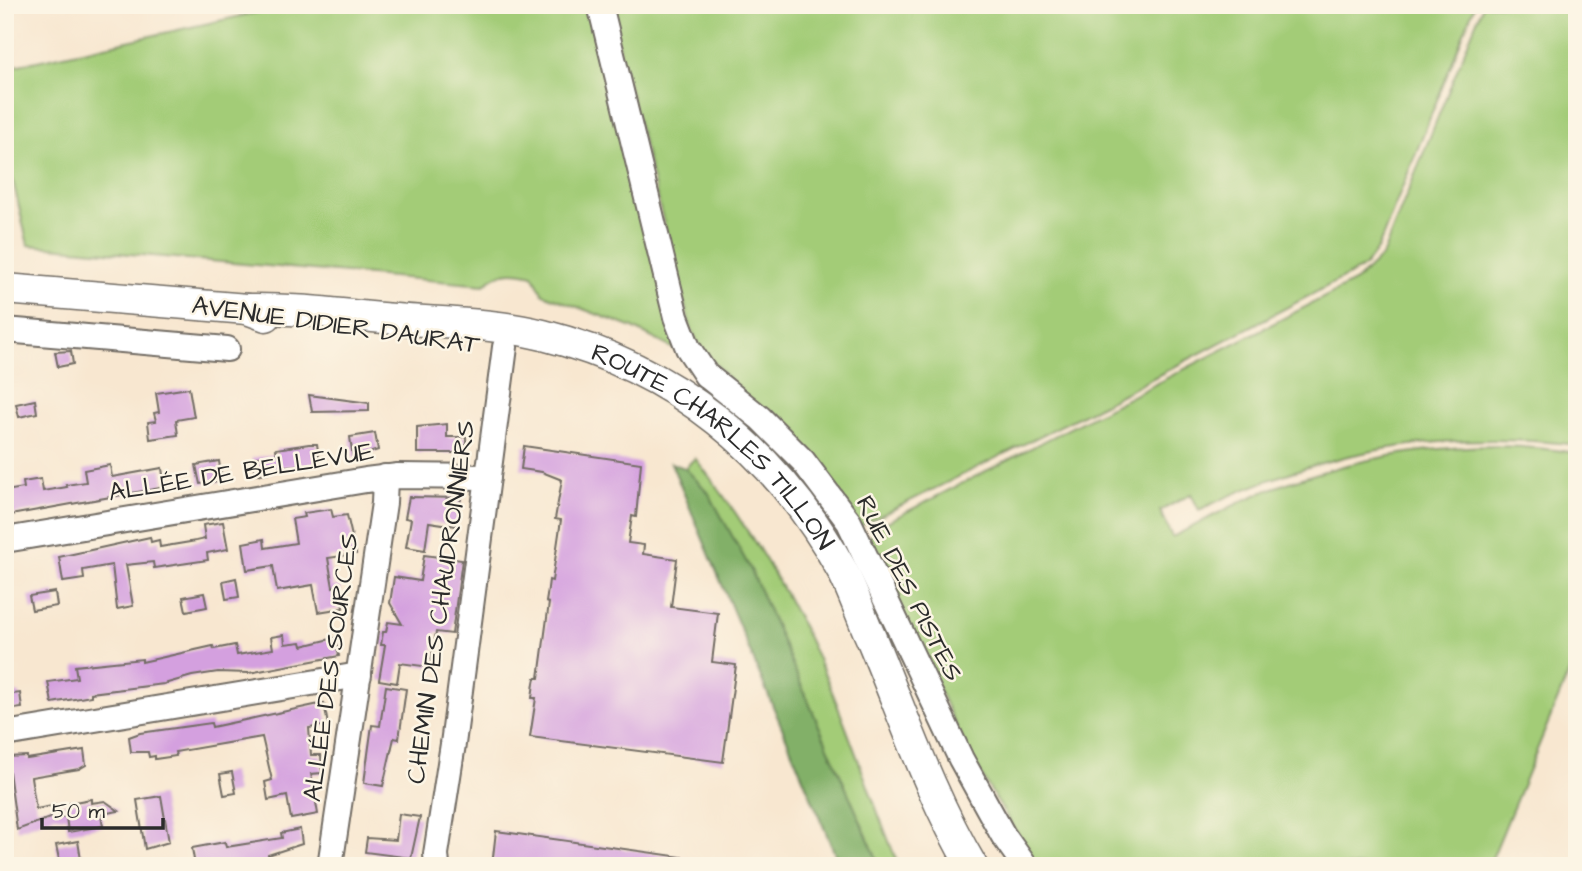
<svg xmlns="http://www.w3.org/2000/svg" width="1582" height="871" font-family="'Architects Daughter',sans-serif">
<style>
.green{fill:#a3cc77;stroke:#677c51;stroke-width:2}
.forest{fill:#82b068;stroke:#566e4a;stroke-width:2}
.building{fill:#d4a0df}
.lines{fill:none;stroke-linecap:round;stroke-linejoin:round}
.minor-casing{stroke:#736d65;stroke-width:28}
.major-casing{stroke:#736d65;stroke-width:33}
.minor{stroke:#fff;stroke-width:24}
.major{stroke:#fff;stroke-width:30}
.labels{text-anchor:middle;stroke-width:5;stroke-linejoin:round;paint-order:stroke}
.street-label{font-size:26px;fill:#2b2b2b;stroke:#fcf5e5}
</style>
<rect width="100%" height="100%" fill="#fcf5e5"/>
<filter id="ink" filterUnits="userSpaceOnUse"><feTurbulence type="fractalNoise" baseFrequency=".0143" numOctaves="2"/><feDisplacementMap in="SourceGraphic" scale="14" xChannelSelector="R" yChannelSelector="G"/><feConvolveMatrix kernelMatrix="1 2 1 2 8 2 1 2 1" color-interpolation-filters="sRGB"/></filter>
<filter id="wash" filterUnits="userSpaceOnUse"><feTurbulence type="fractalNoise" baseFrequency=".00686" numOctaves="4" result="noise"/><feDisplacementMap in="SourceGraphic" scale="28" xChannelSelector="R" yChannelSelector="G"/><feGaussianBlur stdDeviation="1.57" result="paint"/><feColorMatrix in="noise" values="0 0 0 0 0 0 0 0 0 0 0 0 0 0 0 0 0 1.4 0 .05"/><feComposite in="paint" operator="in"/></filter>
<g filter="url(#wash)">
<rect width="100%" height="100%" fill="#f8e7d0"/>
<!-- green -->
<g class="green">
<path d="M291,5H589L682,353L633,328L543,294L533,275C512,270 500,270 484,285L28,245L5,147V68Z"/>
<path d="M608,5H1475L1378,248L1364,267L1094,409L860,526L724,374L700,347L691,329Z"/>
<path d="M1483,5H1577V445C1441,429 1322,450 1199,510L1191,494L1160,511L1172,537C1204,521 1235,503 1268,490C1365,453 1473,436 1577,453V653L1489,866H1037L972,760L868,539L877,527L1356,281L1382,256Z"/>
<path d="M695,458C748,525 792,599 826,677C852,739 873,804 899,866H880L685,468Z"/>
</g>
<!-- forest -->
<path class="forest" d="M671,463L685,468L708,492L752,572L880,866H840Z"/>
<g id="blocks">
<!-- building -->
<g class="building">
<path d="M71,351L73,364L58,367L55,352Z"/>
<path d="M189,388L194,417L176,420L178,435L150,439L148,422L156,421L154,413L159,412L156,393Z"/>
<path d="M309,395L369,403V411L312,412Z"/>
<path d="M35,400L37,413L19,417L16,404Z"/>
<path d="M447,424V437H466V453H417V427Z"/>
<path d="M375,433L378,450L353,458L350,437Z"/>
<path d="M309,444H317L320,464L276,467L277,471L255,475L252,458L277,454L276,449Z"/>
<path d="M524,446L641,463L636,517L632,516L628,543L644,545L643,554L677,559L671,607L718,613L712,662L736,665L723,762L530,737L536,698H532L534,683L535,678H539L549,603L546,602L547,596L549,580L552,581L561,520L555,519L562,480L542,472L521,469Z"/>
<path d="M219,461L222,481L200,484L196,465Z"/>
<path d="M110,465L112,477L162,468L164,482L160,488L5,516V491L24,488L23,482L41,479L43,491L67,487L66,485L86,482L84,470Z"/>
<path d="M409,497L461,498L457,526L429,522L425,550L406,547L411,519L405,518Z"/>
<path d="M331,509L333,517L347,515L356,554L328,558L333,587L340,586L343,608L318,612L313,585L277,591L273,566L247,570L243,543L264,539L265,548L296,543L292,519L305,517L304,513Z"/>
<path d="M223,522L228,549L207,553L208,560L154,568L153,562L126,565L133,606L117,609L112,565L83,570L84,579L63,582L59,557L150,537L151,542L159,540L160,547L196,541L205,539L203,525Z"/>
<path d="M424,555L462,560L452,634L436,632L430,667L400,663L397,683L379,680L385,645H381L383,632H386L388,622L402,624L390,603L394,577L420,581Z"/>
<path d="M236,578L239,597L226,599L223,581Z"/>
<path d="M55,592L57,606L32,610L29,596Z"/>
<path d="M204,593L207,607L186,611L183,597Z"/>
<path d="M284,635L285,644L301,642L302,646L335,638L339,656L249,673L218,672L192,676L164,684L91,693V696L52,703L48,682L77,678L75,666L142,659V662L213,646L214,649L235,645L237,655L273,649L271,637Z"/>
<path d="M386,686L406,689L399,739L394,738L383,786L364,783L372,725L380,726Z"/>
<path d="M20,693L22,708L7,710L5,695Z"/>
<path d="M324,703L328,725L309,728L311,755H321L322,773L311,774L318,814L291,819L287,796L268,800L265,782L272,780L262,737L175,752L176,756L155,759V756L149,757L148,752H131L129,737L140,733L211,723L212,727Z"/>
<path d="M84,750L86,765L79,769L31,777L36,809L91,799V803L105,801L119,811L101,814L103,826L68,832L66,817L55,816L17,830L7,757L27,756V759Z"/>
<path d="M232,772L236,793L224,795L220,774Z"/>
<path d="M161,796L169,842L145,849L137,800Z"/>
<path d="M399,814L420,817L411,858L365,852L367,838L396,840Z"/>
<path d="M300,829L302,844L268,855L269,863L195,866L192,848L225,842L226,847L282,838L281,833Z"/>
<path d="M496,831L689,858V866H492Z"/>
<path d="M78,841L82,866L60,864L56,845Z"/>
</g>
</g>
</g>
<g filter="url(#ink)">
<use href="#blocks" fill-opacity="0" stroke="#736d65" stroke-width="2"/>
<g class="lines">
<!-- minor casing -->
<g class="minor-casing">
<g id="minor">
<path d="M600,5L676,317L688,348L706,375L760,418L803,461L849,522L961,759L1003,835L1025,866"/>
<path d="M5,330L227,349"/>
<path d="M5,540L366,480L398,476L488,477"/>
<path d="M5,734L359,675"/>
<path d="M330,866L384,503L385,477"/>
<path d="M437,866L436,854L453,744L505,347"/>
</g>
</g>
<!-- major casing -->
<g class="major-casing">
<g id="major">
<path d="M5,289L247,309L266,316"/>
<path id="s1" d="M247,309C297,308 346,315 395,319C444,323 495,323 543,335C674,368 777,451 842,570C853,591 861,616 871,638C903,714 930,795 972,866"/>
</g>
</g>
<!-- minor -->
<use href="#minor" class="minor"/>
<!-- major -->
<use href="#major" class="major"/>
</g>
</g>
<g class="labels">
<!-- street labels -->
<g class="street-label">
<text transform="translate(336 324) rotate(8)" y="9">AVENUE DIDIER DAURAT</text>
<text dy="9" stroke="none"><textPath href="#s1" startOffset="506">ROUTE CHARLES TILLON</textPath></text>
<text transform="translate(241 471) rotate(-9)" y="9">ALLÉE DE BELLEVUE</text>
<text transform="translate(910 588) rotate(63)" y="9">RUE DES PISTES</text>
<text transform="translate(440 602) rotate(-82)" y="9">CHEMIN DES CHAUDRONNIERS</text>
<text transform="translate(330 667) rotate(-82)" y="9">ALLÉE DES SOURCES</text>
</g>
</g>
<!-- margin -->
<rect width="1582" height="871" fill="none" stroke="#fcf5e5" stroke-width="28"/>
<!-- scale -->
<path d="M42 818v10h121v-10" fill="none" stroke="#2b2b2b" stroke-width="3.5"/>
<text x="52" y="818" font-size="21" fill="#2b2b2b" stroke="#fcf5e5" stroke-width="5" paint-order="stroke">50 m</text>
</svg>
